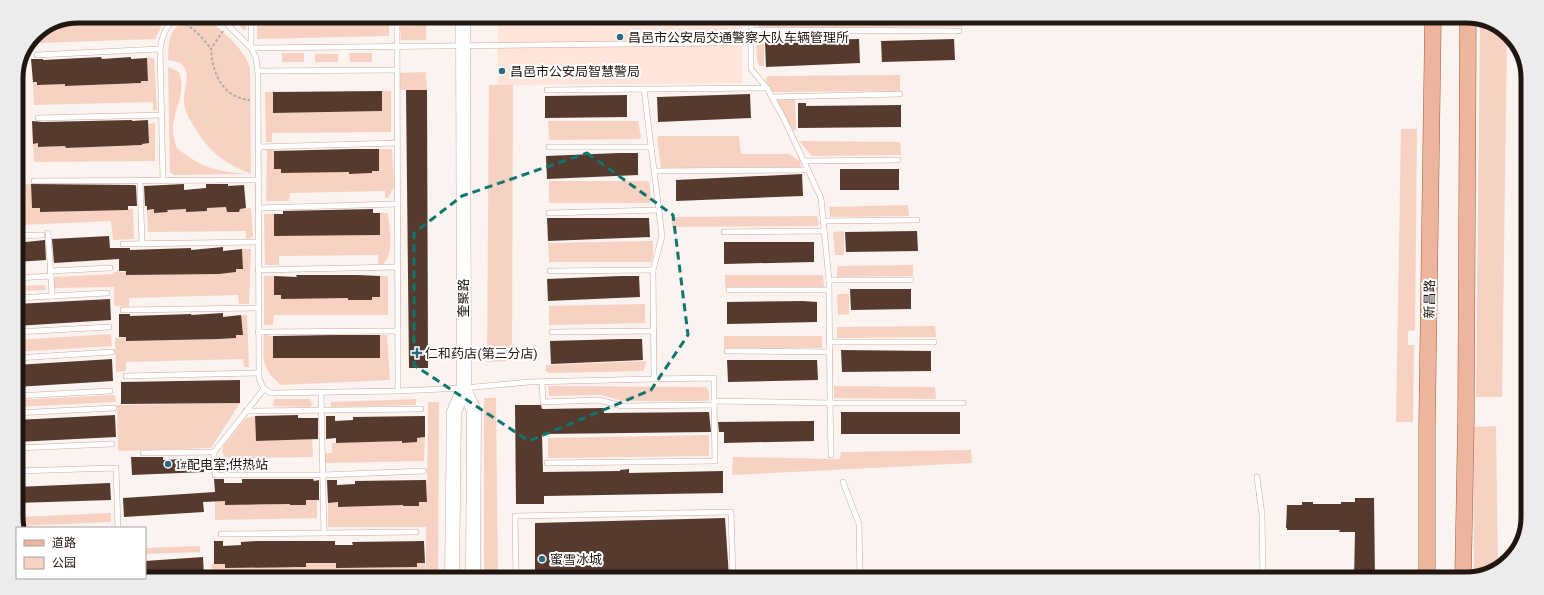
<svg xmlns="http://www.w3.org/2000/svg" width="1544" height="595" font-family="'Crimson Pro','Noto Sans SC',serif">
<style>
.built{fill:#fee4d9}
.green{fill:#f7d2c2}
.building{fill:#563a2e}
.lines{fill:none;stroke-linecap:round;stroke-linejoin:round}
.lane-casing{stroke:#ccaa9c;stroke-width:6}
.secondary-casing{stroke:#ccaa9c;stroke-width:15}
.primary-casing{stroke:#9d5d40;stroke-width:17}
.path{stroke:#b4aba8;stroke-width:2;stroke-dasharray:3 2;stroke-linecap:butt}
.lane{stroke:#fff;stroke-width:5}
.secondary{stroke:#fff;stroke-width:14}
.primary{stroke:#ecb59c;stroke-width:16}
.marked{fill:none;stroke:#0f766e;stroke-width:3;stroke-dasharray:8 5;stroke-linejoin:round}
.poi-dot{fill:#2b6a80;stroke:#fff;stroke-width:1.5}
.labels{text-anchor:middle;stroke-width:4;stroke-linejoin:round;paint-order:stroke}
.poi-label{font-size:13px;fill:#221611;stroke:#fff;text-anchor:start}
.street-label{font-size:13px;fill:#221611;stroke:#fff}
.rim{fill:none;stroke:#221611;stroke-width:5}
</style>
<rect width="100%" height="100%" fill="#faf3f0"/>
<!-- built -->
<g class="built">
<path d="M498,17L742,18V83L498,85Z"/>
<path d="M21,62V225H16V74Z"/>
</g>
<!-- green -->
<g class="green">
<path d="M151,16H167L155,39L36,43V33L64,22H68V26L87,24L100,22V25L117,24L118,21L133,20V24L144,23V21H151Z"/>
<path d="M187,16H205C222,32 243,46 250,68L251,174C222,162 208,151 192,123C188,116 184,109 184,100C184,90 190,76 184,67C180,61 174,61 168,60C169,36 169,33 187,16Z"/>
<path d="M231,16H246V29L244,30Z"/>
<path d="M328,17H389V36L257,39V22L328,21Z"/>
<path d="M759,18H962L963,27L758,28Z"/>
<path d="M1480,19H1486L1507,34L1502,397H1476Z"/>
<path d="M426,25V40H401L400,26Z"/>
<path d="M758,38H764V66H759L757,60L756,40Z"/>
<rect x="282" y="53" width="22" height="9"/>
<path d="M349,53H372V62H350Z"/>
<rect x="315" y="54" width="23" height="8"/>
<path d="M147,58H154L157,110L153,111V102L34,105L33,82H37L38,85L65,82V86L114,84L129,80L130,84L141,83V81H148Z"/>
<path d="M168,67L179,72C187,92 173,111 173,130C173,136 175,143 177,148C201,168 217,171 247,174L174,175L170,172Z"/>
<path d="M426,72L427,90H400L399,73Z"/>
<path d="M900,75V91L773,92L765,79L768,76Z"/>
<path d="M489,85H513L512,361L487,362Z"/>
<path d="M382,91H391V132L272,133V142H266L265,92H273V113L382,111Z"/>
<path d="M777,100H795L796,130H792Z"/>
<path d="M548,121H638L641,137L640,139L549,140Z"/>
<path d="M155,123V161L34,162L33,144L38,143L39,147H52L65,144L66,148L85,147L97,144L98,147L115,146L130,142L131,146L141,145L142,144L149,143L148,124Z"/>
<path d="M1401,129H1417L1415,330L1408,331V345H1414L1413,422H1396Z"/>
<path d="M660,136H739L741,154H789L800,161L801,167L661,168L657,137Z"/>
<path d="M799,141L900,142L901,155L812,156Z"/>
<path d="M379,149H392L394,187L388,198H385V191L290,193L289,201H266L267,150H274V169H281V173L335,172L349,168V174L371,173L372,171H379Z"/>
<path d="M549,181H649L651,199L650,203H549Z"/>
<path d="M21,184H31L32,208H40V212L133,209L134,239L113,240L111,221L21,225Z"/>
<path d="M908,205L909,216L830,217L829,207Z"/>
<path d="M226,207L227,212H239L240,209L251,208L253,236L251,238L246,239V231L148,232L147,210L154,209L167,212V210L186,209V212L207,211V208Z"/>
<path d="M380,213H388C389,227 395,253 383,264H378V255L279,256V265H265L264,214H274L275,236L380,235Z"/>
<path d="M817,216L819,223L818,226L672,227L671,217Z"/>
<path d="M844,231V255H835L833,232Z"/>
<path d="M653,241V255L651,262H549L548,243Z"/>
<path d="M242,249H251L249,304H239L238,295L129,298V307L114,306V287L54,288V277L113,274L114,272L220,273L236,272V269H243Z"/>
<path d="M913,265V276L837,277V268L838,266Z"/>
<path d="M725,275H823L824,287H725Z"/>
<path d="M264,276H274L275,295C302,295 320,302 348,295L349,300H372V297H380V276H388V315H274L273,325H264Z"/>
<path d="M45,285L46,290L16,291V286Z"/>
<path d="M837,294H849V314L838,315Z"/>
<path d="M645,304V323L549,325V306Z"/>
<path d="M241,315H247L249,367H244L243,359L126,362V371L116,372L115,338C135,336 156,340 176,340V338C191,340 204,340 219,337L220,339L236,338V335H243Z"/>
<path d="M935,326L936,337L837,338V327Z"/>
<path d="M111,334L112,346L16,352V340Z"/>
<path d="M264,335L273,336V358H380V335H387L390,380L281,385C261,368 263,359 264,335Z"/>
<rect x="724" y="336" width="98" height="12"/>
<path d="M646,361L645,368L643,371L550,373L546,371V365Z"/>
<path d="M548,386L706,387L709,392V401H623L601,395L549,396Z"/>
<path d="M834,386L935,387L936,399L834,398Z"/>
<path d="M115,395L116,402L16,407V400Z"/>
<path d="M484,398H496L498,577H484Z"/>
<path d="M274,399H310L312,405L309,407L273,406Z"/>
<path d="M416,399V405L331,407V402Z"/>
<path d="M428,402H439L438,577L213,576L211,564H225V568L290,564V568L305,567L306,563H313V541H325L326,563H336V568L417,567V563H425L426,572V527H328V503L338,502V507L391,505L403,503L404,506H419V502H427Z"/>
<path d="M240,403L211,448L118,451L117,405Z"/>
<path d="M255,416L256,441L312,439L313,457L230,458L225,457L222,452L224,445L246,418Z"/>
<path d="M1496,426L1498,569L1474,577L1473,427Z"/>
<path d="M709,435V456L548,458V438Z"/>
<path d="M425,437L424,461L325,463L324,453H332V443H353V439C371,443 383,443 401,439L402,443L417,442V438Z"/>
<path d="M971,450L972,463L732,475L733,457L840,459L841,452Z"/>
<path d="M306,500H317V518L215,520V501H225V505H242V501L258,505L278,504V501L306,505Z"/>
<path d="M111,513V522L18,526L16,517Z"/>
<path d="M200,546V552L145,554V548Z"/>
</g>
<!-- building -->
<g class="building">
<path d="M78,16H127V23L57,26V25Z"/>
<rect x="408" y="17" width="28" height="8"/>
<path d="M859,39L860,63L766,67L765,41Z"/>
<path d="M954,39L955,60L882,62L881,41Z"/>
<path d="M101,57L102,59L131,57V59L147,58L148,81H141V83L65,86V84L37,85V82H33L31,59H43V60Z"/>
<path d="M406,90H427L428,368H409Z"/>
<path d="M382,91V111L273,113V92Z"/>
<path d="M750,94L751,118L658,122L657,97Z"/>
<path d="M627,95V117L545,118V96Z"/>
<path d="M798,103H806V106L901,105V127L798,128Z"/>
<path d="M132,120V121L148,120L149,143L142,144V145L66,148L65,146L38,147V143L33,144L32,121L43,122Z"/>
<path d="M352,149H379V171H372V173L349,174V172L281,173V169H274V151Z"/>
<path d="M619,153H638V175L547,179L546,156Z"/>
<rect x="840" y="169" width="59" height="21"/>
<path d="M802,174L803,196L676,201V180Z"/>
<path d="M31,184L135,185L136,186L137,206H128V210L40,212V208H32Z"/>
<path d="M184,184V190L206,188V184H228V186L244,185L246,208L240,209L239,212H227L226,207L207,208V211L186,212V209L167,210L168,212L154,213V209L147,210V206H145L144,186Z"/>
<path d="M373,209V213H380V235L274,236V214H283V211Z"/>
<path d="M547,218H649L650,237L548,241Z"/>
<path d="M917,231L918,251L846,252L845,232Z"/>
<path d="M109,236L110,248H130V250L191,248V250L223,247V251L242,249L243,269H236V272L219,274L126,275V271H119V259L54,263L52,239Z"/>
<path d="M45,240L46,260L16,262V243Z"/>
<path d="M724,242H814V262L724,264Z"/>
<path d="M296,275H357L380,276V297H372V300H348V298L281,299V295H274V276L297,277Z"/>
<path d="M621,276H639L640,297L548,301L547,279Z"/>
<path d="M850,289H911V309L851,310Z"/>
<path d="M110,299L111,320L16,326V304Z"/>
<path d="M803,301L817,302V322L727,324V302Z"/>
<path d="M223,313V317L241,315L243,335H236V338L219,339L126,341V337H119V314H130V316L191,314V315Z"/>
<path d="M333,335H380V358H273V336Z"/>
<path d="M623,339H642L643,360L551,364L550,341Z"/>
<path d="M841,350L931,351V371L842,372Z"/>
<path d="M112,359L113,381L16,387V365Z"/>
<path d="M727,360H817L818,380L728,382Z"/>
<path d="M240,380V403L121,404V382Z"/>
<path d="M515,405H541L542,409L604,408V413L709,412L711,432L542,434L543,472L620,471V470L629,469V473L723,471V493L544,496V504H516Z"/>
<rect x="841" y="412" width="119" height="22"/>
<path d="M115,415L116,437L16,442V420Z"/>
<path d="M298,415V418H318V439L256,441L255,416Z"/>
<path d="M326,416H335V421L353,420V417L425,416V437L417,438V442L402,443V441L336,443V438L326,439Z"/>
<path d="M814,421V441L724,443V432H719L718,422Z"/>
<path d="M131,457H163V460L204,458V472L132,475Z"/>
<path d="M214,479H224V483H242V479H313L314,481L319,480V500H306V505H290V504L225,505V501L203,502L204,512L124,517L123,498L215,492Z"/>
<path d="M327,480H337V485L355,484V481L426,480L427,502H419V506H403V505L338,507V502L328,503Z"/>
<path d="M110,483L111,500L16,503V487Z"/>
<path d="M1355,498H1374L1375,579H1354L1355,532H1339L1340,530H1287V528H1286L1287,505H1302V502H1313V504H1341V502H1355Z"/>
<path d="M725,518L729,577H535V523Z"/>
<path d="M214,541H223V546L241,545V542L258,541H335V545H353L352,542L424,541L425,563H417V567L336,568V563H306V567L225,568V564H214Z"/>
<path d="M203,557L204,576H145V561Z"/>
</g>
<g class="lines">
<!-- lane casing -->
<g class="lane-casing">
<g id="lane">
<path d="M219,16L251,48L256,58L258,75L259,379L264,389L271,393L398,391L464,388L529,382L654,379L653,270L662,236L644,89"/>
<path d="M251,16V48L721,43"/>
<path d="M397,17L398,391"/>
<path d="M751,30L959,31"/>
<path d="M37,55L160,49"/>
<path d="M258,71L397,70"/>
<path d="M547,90L767,88"/>
<path d="M772,97L900,94"/>
<path d="M38,118L162,115"/>
<path d="M258,147L397,143"/>
<path d="M549,147H651"/>
<path d="M804,161L898,160"/>
<path d="M654,171L808,170"/>
<path d="M140,180L142,243"/>
<path d="M163,180L160,49C163,33 165,28 177,16"/>
<path d="M34,181L258,180"/>
<path d="M258,208L397,204"/>
<path d="M549,213L659,210"/>
<path d="M823,221L917,220"/>
<path d="M724,232L824,231"/>
<path d="M16,236L42,235"/>
<path d="M123,244L258,242"/>
<path d="M258,270L397,267"/>
<path d="M50,271L110,268"/>
<path d="M550,271L653,270"/>
<path d="M51,276L52,296"/>
<path d="M16,278L51,276L48,233"/>
<path d="M829,280H911"/>
<path d="M729,290H829"/>
<path d="M16,298L107,293"/>
<path d="M123,310L258,308"/>
<path d="M16,332L109,327"/>
<path d="M258,332L398,331"/>
<path d="M552,332L654,331"/>
<path d="M830,342H934"/>
<path d="M727,351L830,352"/>
<path d="M16,358L112,352"/>
<path d="M126,376L259,373"/>
<path d="M654,379L714,378V401L830,403L829,280L821,198L784,119L767,88L751,69V18"/>
<path d="M542,382L543,402L599,400L622,406L714,405"/>
<path d="M264,389L214,452L215,475H323L424,471"/>
<path d="M321,393L324,533"/>
<path d="M16,396L110,391"/>
<path d="M246,411L421,409"/>
<path d="M16,413L114,408"/>
<path d="M16,448L112,444"/>
<path d="M143,453L214,452"/>
<path d="M831,455L830,403H963"/>
<path d="M547,463L715,461L714,401"/>
<path d="M16,471L116,468L118,528"/>
<path d="M1257,477L1262,515L1263,579"/>
<path d="M843,482L859,524L860,578"/>
<path d="M221,534L416,532"/>
<path d="M516,577L515,516L731,512L733,577"/>
</g>
</g>
<!-- secondary casing -->
<g class="secondary-casing">
<g id="secondary">
<path d="M464,388L474,411L473,577"/>
<path d="M452,577L454,412L464,388L463,17"/>
</g>
</g>
<!-- primary casing -->
<g class="primary-casing">
<g id="primary">
<path d="M1427,579V426L1433,19"/>
<path d="M1463,579L1466,418L1468,19"/>
</g>
</g>
<!-- path -->
<g class="path">
<path d="M181,22C193,27 203,38 211,49"/>
<path d="M223,31L211,49C212,73 223,98 250,100"/>
</g>
<!-- lane -->
<use href="#lane" class="lane"/>
<!-- secondary -->
<use href="#secondary" class="secondary"/>
<!-- primary -->
<use href="#primary" class="primary"/>
</g>
<!-- marked area -->
<path class="marked" d="M587,153L673,215L688,335L651,390L529,441L414,365V233L462,196Z"/>
<!-- markers -->
<g class="poi-dot">
<circle cx="620" cy="37" r="4"/>
<circle cx="502" cy="71" r="4"/>
<path d="M415 347h4v4h4v4h-4v4h-4v-4h-4v-4h4z"/>
<circle cx="168" cy="464" r="4"/>
<circle cx="542" cy="559" r="4"/>
</g>
<g class="labels">
<!-- poi labels -->
<g class="poi-label">
<text x="628" y="42">昌邑市公安局交通警察大队车辆管理所</text>
<text x="510" y="76">昌邑市公安局智慧警局</text>
<text x="425" y="358">仁和药店(第三分店)</text>
<text x="176" y="469">1#配电室;供热站</text>
<text x="550" y="564">蜜雪冰城</text>
</g>
<!-- street labels -->
<g class="street-label">
<text transform="translate(463 298) rotate(-90)" y="5">奎聚路</text>
<text transform="translate(1429 299) rotate(-89)" y="5">新昌路</text>
</g>
</g>
<!-- crop -->
<path d="M0 0H1544V595H0ZM78 23H1466A55 55 0 0 1 1521 78V517A55 55 0 0 1 1466 572H78A55 55 0 0 1 23 517V78A55 55 0 0 1 78 23Z" fill="#edecec" fill-rule="evenodd"/>
<path class="rim" d="M78 23H1466A55 55 0 0 1 1521 78V517A55 55 0 0 1 1466 572H78A55 55 0 0 1 23 517V78A55 55 0 0 1 78 23Z"/>
<!-- legend -->
<rect x="16" y="527" width="130" height="52" fill="#ffffff" stroke="#a7a2a0"/>
<rect x="24" y="540" width="20" height="6" fill="#ecb59c" stroke="#a7a2a0"/>
<text x="52" y="547" font-size="12" fill="#221611">道路</text>
<rect x="24" y="557" width="20" height="12" fill="#f7d2c2" stroke="#a7a2a0"/>
<text x="52" y="567" font-size="12" fill="#221611">公园</text>
</svg>
